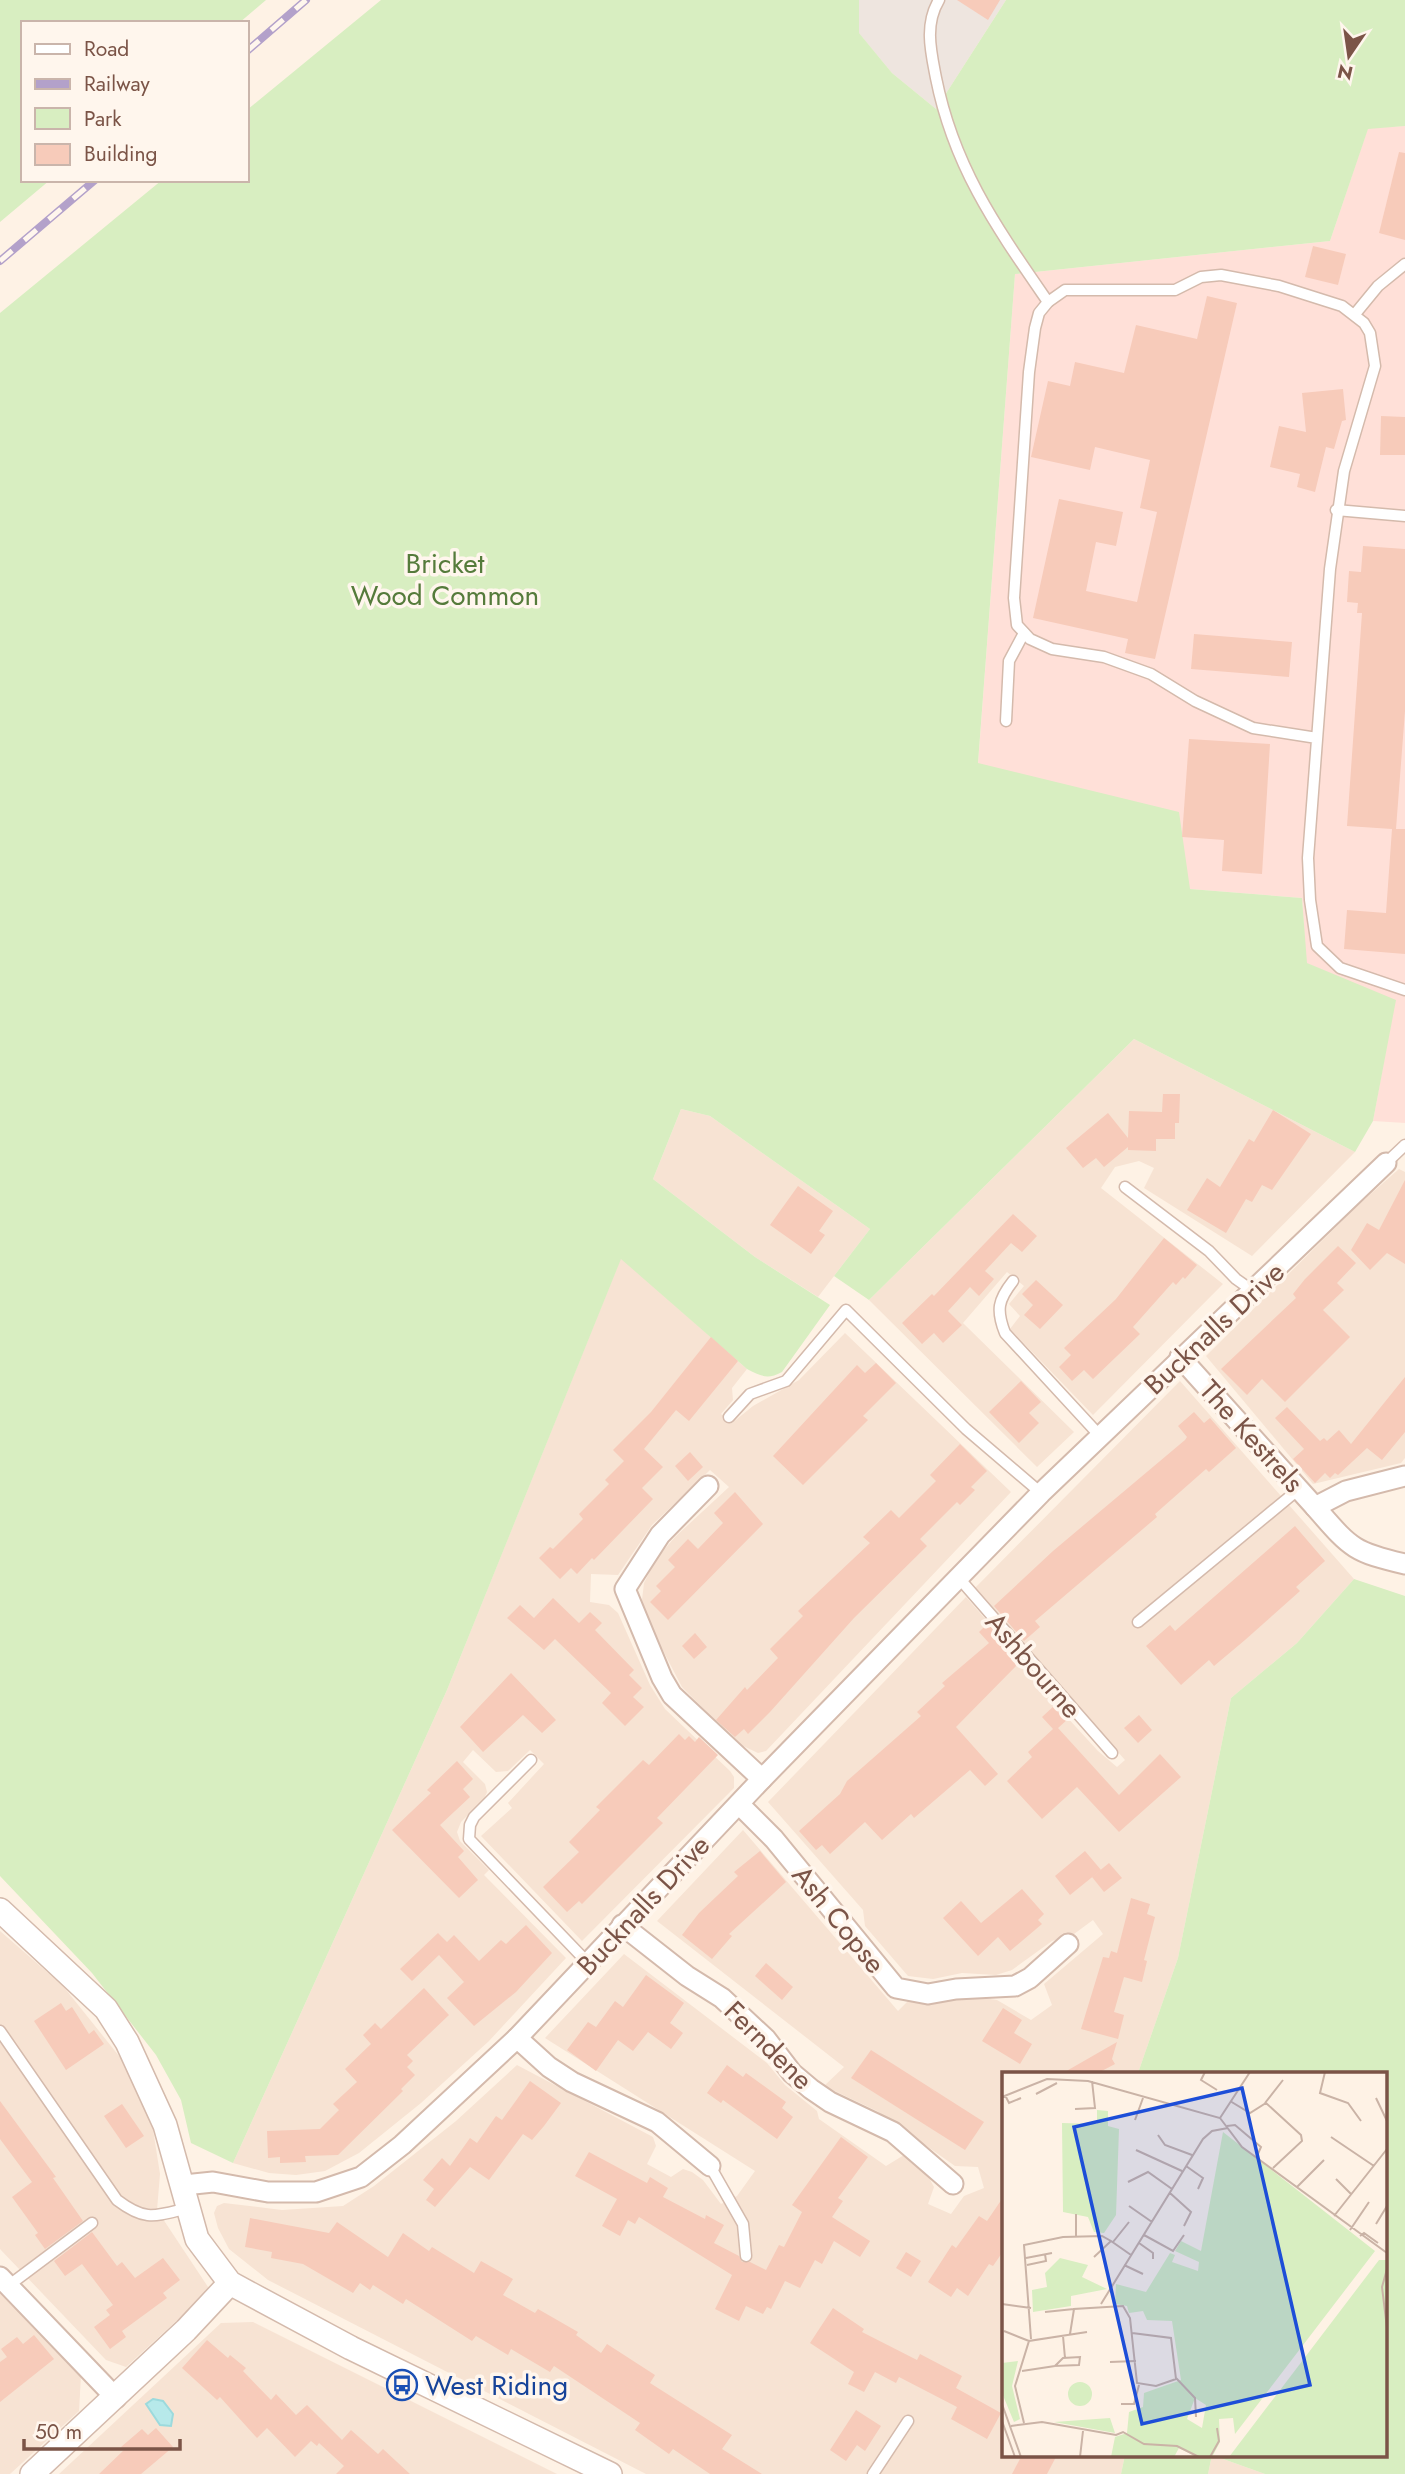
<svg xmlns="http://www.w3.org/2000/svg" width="1405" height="2474" font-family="Jost,sans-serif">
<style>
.residential{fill:#f7e3d3}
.commercial{fill:#ffe0d8}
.industrial{fill:#eee5df}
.green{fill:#d8eec1}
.water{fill:#b7e9ea;stroke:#9cdadd;stroke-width:2}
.building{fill:#f7cbba}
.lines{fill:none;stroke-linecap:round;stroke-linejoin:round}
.service-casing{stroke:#d4baac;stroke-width:13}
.minor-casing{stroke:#d4baac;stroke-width:23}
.tertiary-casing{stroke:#d4baac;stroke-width:26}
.service{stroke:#fff;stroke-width:10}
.minor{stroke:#fff;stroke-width:19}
.tertiary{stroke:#fff;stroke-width:23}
.rail-casing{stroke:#b3a1ca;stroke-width:8}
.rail{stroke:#fff6ed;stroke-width:5;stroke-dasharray:16;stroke-linecap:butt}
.labels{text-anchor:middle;stroke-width:7;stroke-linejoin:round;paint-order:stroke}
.park-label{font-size:28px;fill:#557b3b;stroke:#fff6ed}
.street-label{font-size:28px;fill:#7b5447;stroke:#fff6ed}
.transit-label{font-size:28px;fill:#164399;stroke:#fff6ed;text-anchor:start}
.inset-road{fill:none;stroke:#cab3a6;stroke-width:2}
.view{fill:#1d4ed8;fill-opacity:0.15;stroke:#1d4ed8;stroke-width:3.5}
.inset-edge{fill:none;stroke:#7b5447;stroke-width:3.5}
</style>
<rect width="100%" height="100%" fill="#fef2e5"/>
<!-- residential -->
<g class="residential">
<path d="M1134,1039L1355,1152L1252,1256L1144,1188L1154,1168L1139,1161L1115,1167L1101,1188L1223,1284L1093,1415L1010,1329L1020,1316L1009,1304L1024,1286L1007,1272L963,1323L1074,1432L1037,1467L869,1300Z"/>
<path d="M681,1109L710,1116L870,1229L818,1297L755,1257L653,1179Z"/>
<path d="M1399,1169L1405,1172V1458L1401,1463L1313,1484L1206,1356L1357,1206Z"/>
<path d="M621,1258L747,1369L732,1388L733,1400L721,1414L732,1423L753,1406L799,1380L845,1333L1011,1492L766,1751L758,1753L737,1743L682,1687L646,1618L642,1600L644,1583L656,1559L675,1537L729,1487L710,1470L652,1525L618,1575L591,1574L590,1602L609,1605L618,1613L650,1685L665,1709L730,1771L734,1777V1788L582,1941L481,1836L512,1808L508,1803L544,1764L530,1750L508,1771L496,1772L473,1750L463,1762L485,1784L487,1792L484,1799L461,1822L457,1832L460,1841L489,1870L484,1875L566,1958L489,2041L421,2103L359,2153L325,2171L296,2175L269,2173L233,2163L447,1690Z"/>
<path d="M1180,1381L1354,1579L1297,1643L1231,1698L1178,1958L1138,2073H1004V2455H1125L1121,2474H646L268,2280L229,2249L218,2228L214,2213L217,2206L224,2203L282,2210L343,2206L374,2186L456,2121L517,2065L653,2137L656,2146L647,2164L671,2177L683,2169L692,2172L703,2180L721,2204L737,2196L755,2171L545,2038L624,1954L767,2063L785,2085L817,2111L819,2119L886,2166L904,2155L927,2174L934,2187L928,2204L951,2214L964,2196L984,2188L978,2167L955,2166L877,2111L824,2086L844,2067L657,1921L743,1830L898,2011L908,2001L926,2003L976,1997L997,2000L1031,2020L1052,2005L1044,1984L1103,1934L1093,1920L1074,1934L1052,1941L1012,1970L996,1975L962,1973L933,1979L908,1976L865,1926L863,1910L768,1802L966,1597L1030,1670L1031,1678L1098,1751L1117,1767L1125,1760L974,1589Z"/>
<path d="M0,1931L63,1986L131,2071L151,2117L160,2174L157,2210L210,2290L126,2367L106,2360L0,2249Z"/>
<path d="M0,2287L81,2376L79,2411L10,2474H0Z"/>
<path d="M253,2322L557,2474H59L221,2323Z"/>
<path d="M1212,2455L1265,2474H1208Z"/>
</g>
<!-- commercial -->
<path class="commercial" d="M1405,126V1123L1373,1121L1395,1001L1306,963L1302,898L1190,889L978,764L1015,274L1330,241L1368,128Z"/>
<!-- industrial -->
<path class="industrial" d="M859,0H1006L936,109L892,73L858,32Z"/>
<!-- green -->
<g class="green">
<path d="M0,0H266L239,23H23V180H50L0,222Z"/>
<path d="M381,0H859V33L892,73L936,109L1006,0H1405V126L1368,129L1330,241L1015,274L978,763L1179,812L1190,889L1302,898L1307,963L1396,1000L1373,1121L1355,1152L1134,1039L869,1300L834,1276L870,1229L710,1116L681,1109L653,1179L755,1257L830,1305L782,1372C767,1380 761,1376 747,1369L621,1259L447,1690L233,2163L191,2143L181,2100L156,2055L92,1973L0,1876V313L162,180H247V110Z"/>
<path d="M1354,1579L1405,1596V2474H1265L1212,2455L1208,2474H1121L1125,2455H1386V2073H1138L1178,1958L1231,1698L1297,1643Z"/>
</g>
<!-- water -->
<path class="water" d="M153,2399L163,2401L173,2414L171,2426L160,2425L146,2404Z"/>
<!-- building -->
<g class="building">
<path d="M957,0H1000L988,20Z"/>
<path d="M1399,152L1405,153V240L1379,233Z"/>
<path d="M1313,246L1346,254L1338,285L1305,277Z"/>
<path d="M1207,296L1237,303L1155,659L1125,653L1128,639L1033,618L1059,499L1123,512L1116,546L1096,542L1086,591L1137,602L1157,512L1140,508L1150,460L1095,447L1090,470L1031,457L1048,381L1070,386L1075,362L1124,373L1136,325L1197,339Z"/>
<path d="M1343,389L1346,420L1342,421L1334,449L1326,447L1315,492L1297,487L1300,474L1270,467L1279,426L1306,432L1302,393Z"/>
<path d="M1381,416L1405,417V455H1380Z"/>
<path d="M1363,546L1405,549V711L1396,829H1405V954L1344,949L1347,910L1386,913L1392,829L1347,826L1362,613H1357L1358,603L1347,602L1349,571L1361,572Z"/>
<path d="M1194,634L1292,642L1289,677L1191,669Z"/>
<path d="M1189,739L1270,744L1262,874L1222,871L1224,840L1182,837Z"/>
<path d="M1163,1094H1180L1179,1123H1175V1139H1156V1151L1128,1150V1147L1104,1167L1096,1158L1083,1168L1066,1148L1108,1113L1128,1138L1129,1111L1162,1112Z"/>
<path d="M1273,1110L1311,1134L1272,1190L1262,1185L1252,1202L1246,1199L1226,1233L1187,1210L1207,1178L1220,1187L1249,1139L1254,1142Z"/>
<path d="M1405,1180V1264L1387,1253L1370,1270L1351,1250L1367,1223L1379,1230Z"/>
<path d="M798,1186L833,1211L819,1231L825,1235L811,1254L770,1225Z"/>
<path d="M1013,1214L1037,1236L1022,1252L1011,1243L985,1271L994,1279L979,1296L970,1287L948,1311L962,1325L943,1343L934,1333L922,1344L902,1323L932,1294L934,1296Z"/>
<path d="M1164,1238L1197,1265L1185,1279L1183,1277L1176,1285L1173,1282L1133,1327L1140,1334L1093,1379L1084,1370L1072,1381L1059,1367L1071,1355L1064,1348L1116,1299Z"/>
<path d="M1338,1246L1356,1263L1337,1283L1344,1290L1323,1310L1350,1337L1285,1402L1262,1379L1247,1395L1221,1369L1296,1298L1293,1294L1305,1279Z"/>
<path d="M1036,1280L1063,1305L1040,1329L1024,1315L1033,1305L1022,1294Z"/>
<path d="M711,1337L738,1361L689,1421L676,1410L644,1449L663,1467L642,1488L653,1499L594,1560L592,1558L577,1574L571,1568L560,1579L539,1558L550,1547L553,1549L583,1519L579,1514L609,1484L605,1480L624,1461L613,1450L651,1412Z"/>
<path d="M876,1363L896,1383L863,1416L868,1420L803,1485L773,1456L857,1365L865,1373Z"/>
<path d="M1405,1377V1432L1382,1460L1367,1448L1338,1475L1335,1473L1330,1478L1325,1473L1315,1483L1293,1459L1304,1449L1275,1418L1287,1407L1320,1441L1324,1438L1327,1441L1339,1430L1351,1444Z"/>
<path d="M1021,1381L1041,1402L1029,1413L1039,1423L1019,1443L989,1412Z"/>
<path d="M1194,1412L1204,1423L1210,1418L1236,1448L1209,1472L1206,1469L1155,1514L1157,1517L1035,1621L1040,1627L1024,1641L994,1606L1053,1551L1185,1440L1187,1437L1178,1426Z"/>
<path d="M960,1444L987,1471L971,1487L975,1490L960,1505L957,1502L920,1539L927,1546L854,1618L770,1712L748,1734L744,1729L735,1737L716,1720L745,1687L747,1690L778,1658L770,1649L803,1616L798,1611L870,1543L863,1537L891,1510L899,1518L936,1481L930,1475Z"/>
<path d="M690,1452L703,1467L688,1481L675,1466Z"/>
<path d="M735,1492L763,1524L668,1620L650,1602L661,1591L656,1586L675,1567L668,1560L688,1539L698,1549L723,1523L714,1513Z"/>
<path d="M1295,1526L1325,1561L1296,1587L1300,1591L1245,1640L1214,1666L1209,1660L1181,1685L1146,1646L1170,1625L1175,1631Z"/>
<path d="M553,1598L579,1623L590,1612L602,1623L595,1630L634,1670L629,1675L642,1688L633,1697L644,1707L625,1726L602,1703L611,1693L555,1639L544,1650L507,1618L520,1605L534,1618Z"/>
<path d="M988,1623L1021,1661L956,1727L998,1774L985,1786L970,1770L914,1818L911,1814L882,1840L865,1822L830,1854L822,1845L816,1850L799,1831L840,1794L847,1781L921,1716L917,1712L945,1686L942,1683L989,1643L979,1632Z"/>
<path d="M695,1633L707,1647L694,1659L682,1646Z"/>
<path d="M511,1673L556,1720L542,1733L523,1715L483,1752L460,1727Z"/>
<path d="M1055,1705L1068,1719L1058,1728L1119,1795L1160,1754L1181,1777L1119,1832L1077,1787L1042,1819L1007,1781L1032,1757L1028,1752L1053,1729L1042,1717Z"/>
<path d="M1139,1715L1152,1730L1138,1743L1124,1728Z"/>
<path d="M679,1734L685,1740L689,1736L695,1742L699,1737L718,1755L657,1818L663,1823L582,1904L579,1901L567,1912L543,1887L579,1852L569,1842L600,1810L596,1807L643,1760L649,1765Z"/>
<path d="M457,1761L473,1779L463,1789L470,1797L440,1825L464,1851L458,1857L478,1880L459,1898L392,1830L431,1793L427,1790Z"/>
<path d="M760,1851L786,1882L729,1934L732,1936L712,1959L682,1935L699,1913L738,1876L734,1872Z"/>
<path d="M1085,1851L1101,1870L1070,1895L1055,1876Z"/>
<path d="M1109,1863L1122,1878L1104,1892L1092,1877Z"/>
<path d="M1022,1889L1044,1914L1038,1920L1042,1924L1010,1951L998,1937L978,1956L943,1918L961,1901L981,1923Z"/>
<path d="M1131,1898L1150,1904L1147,1914L1155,1917L1144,1960L1147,1961L1142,1982L1124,1977L1114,2012L1124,2015L1118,2039L1081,2029L1103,1957L1109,1958L1111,1951L1117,1953Z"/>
<path d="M526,1925L552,1953L516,1992L474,2026L447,1998L464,1982L439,1955L412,1981L400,1969L438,1933L447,1942L454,1935L479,1961L501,1940L506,1944Z"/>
<path d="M766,1963L793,1987L782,2000L755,1976Z"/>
<path d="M646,1975L684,2003L670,2023L683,2033L671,2049L648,2032L633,2051L618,2040L596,2071L567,2050L588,2022L596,2027L615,2001L623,2007Z"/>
<path d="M424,1988L449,2015L407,2055L413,2061L407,2067L415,2075L401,2089L403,2091L338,2155L305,2156L306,2162L280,2163V2157L268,2158L267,2131L320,2129L339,2110L333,2104L357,2082L345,2069L371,2044L363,2035L375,2023L381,2029Z"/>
<path d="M61,2003L66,2011L72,2007L89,2034L94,2030L104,2044L66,2070L34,2021Z"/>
<path d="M1003,2008L1022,2020L1014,2033L1032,2044L1020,2064L982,2041Z"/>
<path d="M1117,2042L1112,2059L1115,2064L1098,2073H1063Z"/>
<path d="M871,2050L984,2122L965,2150L851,2078Z"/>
<path d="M727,2065L743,2077L746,2073L786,2102L782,2108L793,2117L777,2139L723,2100L721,2103L707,2093Z"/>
<path d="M530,2081L561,2103L544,2126L532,2140L523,2134L489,2180L470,2167L435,2207L426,2200L434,2189L423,2180L442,2158L450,2166L470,2138L477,2143L496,2116L502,2120Z"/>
<path d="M0,2101L56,2177L53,2178L83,2221L45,2249L35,2235L38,2233L12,2197L32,2182L0,2139Z"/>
<path d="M122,2104L144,2136L126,2148L104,2116Z"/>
<path d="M841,2137L868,2157L838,2198L843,2201L832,2217L870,2241L860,2257L834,2241L822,2264L815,2260L800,2288L785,2281L771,2309L767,2307L763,2314L746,2306L739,2321L715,2309L732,2275L639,2217L635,2224L628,2220L620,2236L602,2226L617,2199L575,2176L589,2152L647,2183L650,2177L668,2188L663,2197L705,2219L706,2215L724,2225L714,2243L739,2256L742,2262H750L766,2270L779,2245L784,2247L802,2212L792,2205Z"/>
<path d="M1004,2196V2250L993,2266L989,2264L968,2296L957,2288L951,2297L928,2282L952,2245L956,2248L979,2216L987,2221Z"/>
<path d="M250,2218L329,2233L337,2222L388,2257L403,2233L429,2251L432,2247L474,2273L481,2261L513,2279L503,2295L535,2313L538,2309L578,2332L576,2335L601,2353L607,2344L655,2375L650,2383L732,2435L722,2449L762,2474H710L673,2449L669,2454L635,2430L640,2423L554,2366L550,2372L511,2349L508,2355L476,2336L472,2341L406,2299L403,2304L373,2285L370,2290L360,2283L353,2293L303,2264L271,2258L272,2252L245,2247Z"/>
<path d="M92,2232L117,2266L122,2262L135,2278L163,2258L180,2280L163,2293L167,2298L122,2331L126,2337L110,2349L94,2327L110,2315L106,2310L113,2305L82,2264L65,2276L54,2261Z"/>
<path d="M906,2252L921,2261L911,2277L896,2268Z"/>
<path d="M833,2308L864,2329L862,2332L917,2360L920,2354L962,2376L956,2388L1001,2413L987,2439L951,2419L957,2407L899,2377L896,2383L875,2372L864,2392L848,2384L854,2372L810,2343Z"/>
<path d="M34,2335L54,2359L0,2402V2362L7,2357L1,2349L17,2337L23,2344Z"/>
<path d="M207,2340L228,2358L230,2355L246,2368L243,2371L271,2400L276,2394L296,2415L307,2405L342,2440L351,2430L378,2454L383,2449L410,2474H336L344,2466L319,2443L317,2446L311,2441L295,2457L267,2428L257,2438L220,2397L217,2400L182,2368Z"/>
<path d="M856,2410L881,2426L865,2451L857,2445L846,2461L830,2450Z"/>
<path d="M156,2428L173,2447L141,2474H99L124,2450L121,2447L142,2429L148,2435Z"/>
<path d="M1022,2455H1057L1047,2474H1012Z"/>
</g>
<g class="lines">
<!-- service casing -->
<g class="service-casing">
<g id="service">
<path d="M939,0C924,25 931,52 936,78C954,168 997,228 1048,302"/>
<path d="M1355,314L1378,286L1405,264"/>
<path d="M1336,510L1405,516"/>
<path d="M1006,721L1009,661L1024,633"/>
<path d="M1317,738L1253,728L1195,701L1151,674L1104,657L1052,649L1030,639L1017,625L1014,598L1029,372L1035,328L1039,313L1048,302L1065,290H1175L1201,277L1221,275L1279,286L1342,306L1364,323L1370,333L1375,366L1344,471L1330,569L1308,858L1310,900L1317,946L1340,968L1405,990"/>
<path d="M1386,1163L1405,1145"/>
<path d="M1125,1187L1209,1251L1236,1279L1253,1291"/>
<path d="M1013,1281C998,1300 996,1310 1005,1333L1101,1437"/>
<path d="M729,1417L750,1394L786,1381L846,1310L966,1429L1041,1493"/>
<path d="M958,1577L1112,1753"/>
<path d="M1138,1622L1299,1489"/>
<path d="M531,1760L474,1817L470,1825L469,1839L588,1963"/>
<path d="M0,2031L117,2200C146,2222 155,2216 188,2208"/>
<path d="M710,2166L743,2224L746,2256"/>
<path d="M8,2286L92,2223"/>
<path d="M873,2474L908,2421"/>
</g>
</g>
<!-- minor casing -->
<g class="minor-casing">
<g id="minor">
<path d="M1180,1357L1315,1507L1346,1491L1405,1476"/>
<path d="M708,1486L660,1535L625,1589L662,1678L672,1695L762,1779"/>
<path d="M1315,1507C1350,1547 1352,1552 1405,1564"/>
<path d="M739,1804L774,1839L896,1988L928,1994L956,1989L1015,1986L1030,1978L1068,1944"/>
<path d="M622,1925L687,1976L722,1998L766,2039L792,2073L811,2089L830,2102L893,2132L953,2184"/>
<path d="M517,2038L549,2067L572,2082L657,2122L710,2166"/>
<path d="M184,2185L213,2182L268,2192H316L361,2177L402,2145L517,2038L762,1779L1041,1493L1386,1163"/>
<path d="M0,2277L116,2398"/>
</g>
</g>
<!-- tertiary casing -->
<g class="tertiary-casing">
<g id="tertiary">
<path d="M0,1910L106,2009L127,2042L165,2125L197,2239L230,2283L351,2348L610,2474"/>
<path d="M32,2474L186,2330L230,2283"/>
</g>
</g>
<!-- service -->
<use href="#service" class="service"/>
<!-- minor -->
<use href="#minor" class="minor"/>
<!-- tertiary -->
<use href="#tertiary" class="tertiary"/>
<!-- rail casing -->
<g class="rail-casing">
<g id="rail">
<path d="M247,51L306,0"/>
<path d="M0,261L95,180"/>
</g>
</g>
<!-- rail -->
<use href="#rail" class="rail"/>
</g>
<!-- icons -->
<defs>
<g id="bus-ring" transform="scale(1.575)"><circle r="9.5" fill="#fff6ed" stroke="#1a4fb4" stroke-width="1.5"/><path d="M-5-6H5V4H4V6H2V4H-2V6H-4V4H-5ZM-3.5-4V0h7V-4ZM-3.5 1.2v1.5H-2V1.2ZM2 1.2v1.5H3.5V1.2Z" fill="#1a4fb4"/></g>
</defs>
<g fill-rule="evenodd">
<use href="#bus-ring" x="402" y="2385"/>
</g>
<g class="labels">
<!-- park labels -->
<g class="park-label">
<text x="445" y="573">Bricket<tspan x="445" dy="32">Wood Common</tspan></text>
</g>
<!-- street labels -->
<g class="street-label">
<text transform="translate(1214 1328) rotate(-43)" y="10">Bucknalls Drive</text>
<text transform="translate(1252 1436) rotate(48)" y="10">The Kestrels</text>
<text transform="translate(1034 1665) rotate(49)" y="10">Ashbourne</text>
<text transform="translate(643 1905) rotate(-47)" y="10">Bucknalls Drive</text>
<text transform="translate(839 1919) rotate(51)" y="10">Ash Copse</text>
<text transform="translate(769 2045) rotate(45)" y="10">Ferndene</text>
</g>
<!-- transit labels -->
<g class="transit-label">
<text x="425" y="2395">West Riding</text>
</g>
</g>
<!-- overview -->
<g transform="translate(1002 2072)">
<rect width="385" height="385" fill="#fef2e5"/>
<path d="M95,38L106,39V54L117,57L114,143L102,161L92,160L86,145L61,140L60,51L95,52ZM221,60L373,179L233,362L231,346L217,347L218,370L210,385H195L177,376L172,385H109L113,365L125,361L127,340L141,335L142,321L179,308L170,249L145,248L141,239L127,241L125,234L113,232L114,212L144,220L168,181L173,183L170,190L196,199L197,190L173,179L179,169L199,179ZM193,326L204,333L200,356L185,347ZM58,186L86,193L80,205L105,217L69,224V234L31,240L30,218L45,215L43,201ZM377,188H385V385H227ZM16,289L10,314L18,347L12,350L0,321V291ZM66 322a12 12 0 1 1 24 0a12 12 0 1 1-24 0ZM108,346L113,361L52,350Z" fill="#d8eec1" fill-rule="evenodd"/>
<path class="inset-road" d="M203,0L199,8L215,18M323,0L318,21L346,31L359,49M34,22L55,11M3,23L7,31L19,26M0,25L45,7L86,9L218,46L240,75L385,181M374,26L385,49M228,29L248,41L264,31L299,63L300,69L271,96M263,31L281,8M73,37L93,36L90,9M218,46L248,0M133,48L141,26M225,54L233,53L259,75L255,84M156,63L163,73L190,83M329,65L372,94M134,78L180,99M184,94L201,106L196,117M334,107L349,122M126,110L146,100L170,117M295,115L322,88M168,121L189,140L182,154M127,134L150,150M74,142V164M332,144L385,77M374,152L385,134M348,158L367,130M142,163L171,179L182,163M358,164L362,161L376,171M111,170L127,150M137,171L151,181V187M92,185L109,169L129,183M24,186L50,181M25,193L44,189L43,182M122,193L141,202M385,197L380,215L385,256M0,232L29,236M99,232L201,67L210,59L226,56M43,240L72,237M2,259L27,269M68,262L72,237L121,234L128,246L135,311L154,314L174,307L169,266L130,261M61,264L63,286M29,267L22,173L61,165L100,164L109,169M78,285L77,293L53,294L61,286ZM108,290L134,289M20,299L53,294M174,306L193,326L194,345M0,332L19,385M119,332H132L137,313M0,349L13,385M22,351L13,314L27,269L85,260M9,354L40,350L114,363L121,360L142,372L175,374L197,385M78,385L81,359M208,385L217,369L215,356"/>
<path class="view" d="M240,16L308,313L140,352L72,55Z"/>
<rect width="385" height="385" class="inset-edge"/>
</g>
<!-- legend -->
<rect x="21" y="21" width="228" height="161" fill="#fff6ed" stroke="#cab5ab" stroke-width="2"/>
<rect x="35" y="44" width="35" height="10" fill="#ffffff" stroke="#cab5ab" stroke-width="2"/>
<text x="84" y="56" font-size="21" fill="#7b5447">Road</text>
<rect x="35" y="79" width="35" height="10" fill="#b3a1ca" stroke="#cab5ab" stroke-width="2"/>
<text x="84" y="91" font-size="21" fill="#7b5447">Railway</text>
<rect x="35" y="108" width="35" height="21" fill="#d8eec1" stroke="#cab5ab" stroke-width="2"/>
<text x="84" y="126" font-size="21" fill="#7b5447">Park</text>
<rect x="35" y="144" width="35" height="21" fill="#f7cbba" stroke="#cab5ab" stroke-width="2"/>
<text x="84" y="161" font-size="21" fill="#7b5447">Building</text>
<!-- north arrow -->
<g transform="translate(1349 56) rotate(193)" stroke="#fff6ed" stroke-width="5" paint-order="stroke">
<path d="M0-5L12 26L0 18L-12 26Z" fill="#7b5447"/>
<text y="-10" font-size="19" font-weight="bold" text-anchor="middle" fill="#7b5447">N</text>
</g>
<!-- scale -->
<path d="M24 2439v10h156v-10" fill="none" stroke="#7b5447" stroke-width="3.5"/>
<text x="35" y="2439" font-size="21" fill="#7b5447" stroke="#fff6ed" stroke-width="5" paint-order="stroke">50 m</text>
</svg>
